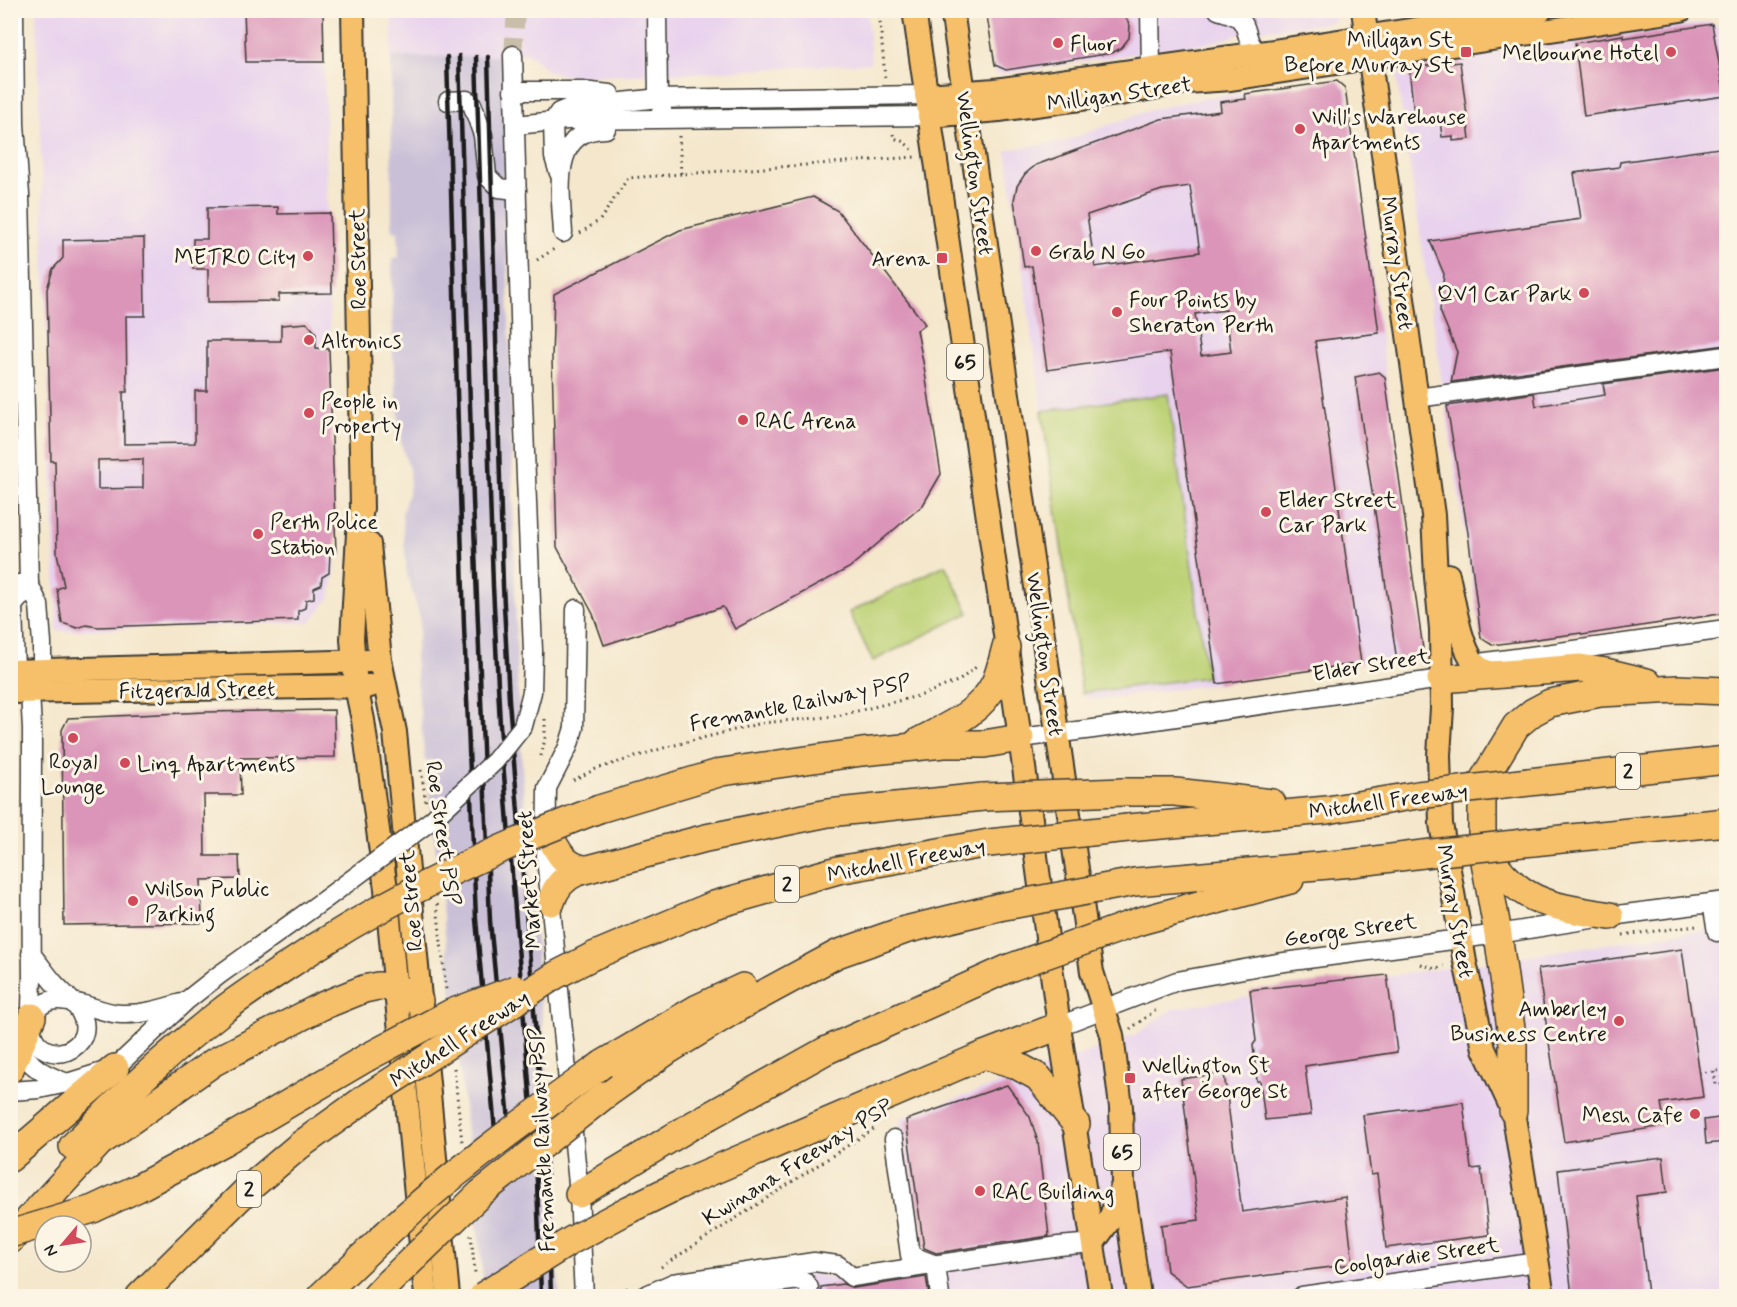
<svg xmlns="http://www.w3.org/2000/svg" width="1737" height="1307" font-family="Mynerve,sans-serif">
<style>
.built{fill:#e8d2ee}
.industrial{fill:#c9bfd7}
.green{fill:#bcd174;stroke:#6c7648;stroke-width:1.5}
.building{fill:#db95b9;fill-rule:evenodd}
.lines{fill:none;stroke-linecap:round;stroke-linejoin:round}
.minor-tunnel{stroke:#c9bea9;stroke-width:18;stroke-dasharray:18 9;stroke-linecap:butt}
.minor-casing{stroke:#3c3a36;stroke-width:21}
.major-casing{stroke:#3c3a36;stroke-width:26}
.highway-casing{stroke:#3c3a36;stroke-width:30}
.path{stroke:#3c3a36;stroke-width:3;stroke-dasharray:1.5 4.5;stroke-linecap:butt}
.minor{stroke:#fff;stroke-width:18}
.major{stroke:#f6c06b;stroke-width:22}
.highway{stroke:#f6c06b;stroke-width:27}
.rail{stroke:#1c1c1c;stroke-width:4.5}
.minor-bridge-casing{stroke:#3c3a36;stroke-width:21;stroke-linecap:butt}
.highway-bridge-casing{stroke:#3c3a36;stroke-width:30;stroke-linecap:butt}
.minor-bridge{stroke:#fff;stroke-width:18}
.highway-bridge{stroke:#f6c06b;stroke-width:27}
.poi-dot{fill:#d1495b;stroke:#fcf5e5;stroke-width:2}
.labels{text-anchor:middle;stroke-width:6;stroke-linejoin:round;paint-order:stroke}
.shield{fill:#fcf5e5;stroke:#5f5d58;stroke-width:1.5}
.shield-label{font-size:21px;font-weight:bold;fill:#1c1c1c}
.poi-label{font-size:22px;fill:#1c1c1c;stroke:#fcf5e5;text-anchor:start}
.street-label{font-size:22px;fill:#1c1c1c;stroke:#fcf5e5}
</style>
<rect width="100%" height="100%" fill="#fcf5e5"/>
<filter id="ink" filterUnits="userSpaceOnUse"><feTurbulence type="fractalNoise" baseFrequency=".0167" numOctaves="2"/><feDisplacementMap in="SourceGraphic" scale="12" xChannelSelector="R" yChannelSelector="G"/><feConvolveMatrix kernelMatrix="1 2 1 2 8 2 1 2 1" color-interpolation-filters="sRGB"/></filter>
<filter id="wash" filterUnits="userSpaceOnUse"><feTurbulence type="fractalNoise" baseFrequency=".008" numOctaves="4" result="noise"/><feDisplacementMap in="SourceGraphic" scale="24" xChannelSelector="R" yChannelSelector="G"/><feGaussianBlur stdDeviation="1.35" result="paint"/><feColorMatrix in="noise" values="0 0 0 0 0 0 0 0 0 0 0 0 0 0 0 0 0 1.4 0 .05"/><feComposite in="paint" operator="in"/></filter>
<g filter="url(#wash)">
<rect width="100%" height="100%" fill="#f4e7cc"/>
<!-- built -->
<g class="built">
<path d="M867,10L871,63L695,73L570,77L548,71L528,53L503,56L391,57L392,11Z"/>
<path d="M36,11H323L335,572L330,598L310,622L57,631Z"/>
<path d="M986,11H1340V14L1332,22L1321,24L1250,31L1218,41L995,75Z"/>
<path d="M1710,22L1718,26L1726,94V612L1492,645L1481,638L1454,464L1397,78L1404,66Z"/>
<path d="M1338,80L1347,89L1423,649L1397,661L1361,663L1217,684L1091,700L1082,693L1006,150L1062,142L1153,109L1207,98Z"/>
<path d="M1726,926V1296H612L805,1272L840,1280L933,1265L917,1252L900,1119L1135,1035L1174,1008Z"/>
</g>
<!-- industrial -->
<path class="industrial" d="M503,56L517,675L523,783L555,1177L559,1296H485L428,779L432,777L433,760L425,761L422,732L415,657L420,628L419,614L407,575L402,514L410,486L409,469L401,443L393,357L392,258L399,257L398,232L392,231L391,57Z"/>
<!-- green -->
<g class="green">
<path d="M1168,394L1207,677L1082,693L1042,411Z"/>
<path d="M945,565L969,613L873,661L849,612Z"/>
</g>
<g id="blocks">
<!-- building -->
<g class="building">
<path d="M244,10H323L324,62H246Z"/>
<path d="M986,10H1122L1130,26L1129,38L1121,48L1112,53L1006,70L995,65Z"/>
<path d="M1712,24L1725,96L1584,116L1575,43L1623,35V38Z"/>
<path d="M1460,62L1470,139L1453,141V136L1442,137L1440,120L1415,123L1409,68Z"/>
<path d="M1337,81L1345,88L1379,333L1315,341L1361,663L1217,684L1170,352L1047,370L1032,266L1024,267L1014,200L1017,186L1025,174L1036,165L1161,119L1221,111L1220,102L1246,99L1245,94ZM1190,186L1200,252L1095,267L1087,215L1162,190ZM1226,310L1231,352L1201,356L1195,314Z"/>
<path d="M1726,147V345L1451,382L1457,352L1440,311L1444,274L1430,241L1581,219L1574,173L1619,167L1620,162Z"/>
<path d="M813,197L838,211L925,324L917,330L924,367L941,474L923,505L849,568L735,629L723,607L604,645L593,614L557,547L552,359L554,294L680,230Z"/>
<path d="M278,207V214L330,213L332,293L279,294V301L208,302V269H193V239H207V208Z"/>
<path d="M144,238L145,316H126L127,392H123L124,444L195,443V391H207V341H281V325L307,323L316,333V348L329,349L336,553H330L329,573L322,577L321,585L314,588V598L306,600L305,608L298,611V620L98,627L86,625L77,628L62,623L57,589L64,586L57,553L55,461H51L47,289L53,269L63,258V240ZM143,459V488L98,489V460Z"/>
<path d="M1726,367V613L1582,635L1581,633L1492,645L1481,638L1468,533L1447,406L1534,393L1536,406L1605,395L1603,384Z"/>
<path d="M1379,372L1385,377L1423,649L1416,657L1397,661L1355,377Z"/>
<path d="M334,710L335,757L240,758L241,795H204L205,856H239L240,879L201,880L202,923L64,925L62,730L68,718L206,712Z"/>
<path d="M1682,949L1703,1097L1661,1103L1665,1126L1564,1142L1538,969Z"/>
<path d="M1387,975L1397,1052L1305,1066L1311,1115L1265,1120L1260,1081H1257L1253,1045L1256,1041L1250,990Z"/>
<path d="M1224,1073L1242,1212L1345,1197L1353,1264L1187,1286L1167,1271L1161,1225L1199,1220L1181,1079Z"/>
<path d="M1007,1085L1030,1117L1038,1142L1049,1236L936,1253L924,1248L906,1120Z"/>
<path d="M1463,1102L1471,1169L1481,1168L1489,1235L1386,1248L1377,1174L1371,1175L1363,1115Z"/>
<path d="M1726,1117V1142L1706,1144L1704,1120Z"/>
<path d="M1663,1157L1667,1192L1636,1196L1648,1294L1629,1296H1572L1558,1170Z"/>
<path d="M926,1277L929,1296H821V1287L843,1284L854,1288Z"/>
</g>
</g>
</g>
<g filter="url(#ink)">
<use href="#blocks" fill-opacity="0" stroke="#3c3a36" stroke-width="1.5"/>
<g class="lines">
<!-- minor-tunnel -->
<path class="minor-tunnel" d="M513,55L516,10"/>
<!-- minor casing -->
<g class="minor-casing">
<g id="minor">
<path d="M14,10L15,124L20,195L29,584L39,605L42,643V671L30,692L32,729C32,812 31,894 32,977C32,989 29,1027 33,1036C38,1049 53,1056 67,1051C74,1048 80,1043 83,1036C91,1013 67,998 54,983C46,974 39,963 31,954"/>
<path d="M657,10L658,99L662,109"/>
<path d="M1150,10L1151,67"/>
<path d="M1218,10C1224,12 1232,14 1237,17C1251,26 1243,43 1260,53"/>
<path d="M513,55L521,353L533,651"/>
<path d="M513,91H582L610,94"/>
<path d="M448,101L467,100L472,104L483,135L487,176L499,188L517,190"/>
<path d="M553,122L559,112L569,108L650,99L926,95"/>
<path d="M553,122L554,157L559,173"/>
<path d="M515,125L567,120L929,116"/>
<path d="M563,233C561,193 549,129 606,129"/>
<path d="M1417,398L1726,356"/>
<path d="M10,584H29"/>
<path d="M576,609L574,728L568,747L547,788L546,857L579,1194L584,1296"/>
<path d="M1479,663L1726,629"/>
<path d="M22,681L15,671L13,605L29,587"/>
<path d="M1020,738L1093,729L1441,679L1450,675"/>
<path d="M1712,903L1717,932"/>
<path d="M32,1017C49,981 92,1013 121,1014C142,1015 161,1009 181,1003"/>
<path d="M1059,1026L1177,981L1277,963L1498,934L1610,916L1726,901"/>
<path d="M20,1045C28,1068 46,1075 67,1083"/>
<path d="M10,1091L39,1089L67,1083L115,1068L186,1001L219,975L324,900"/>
<path d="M894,1139L910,1255L936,1265L940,1296"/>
<path d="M644,1296L673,1283L814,1262L838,1265L852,1277L1059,1246L1093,1243"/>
<path d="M672,1296L800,1280L806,1283L809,1288"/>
<path d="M1302,1296L1537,1262"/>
</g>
</g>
<!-- major casing -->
<g class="major-casing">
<g id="major">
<path d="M353,10L362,508L358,533L352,639L356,687L363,720L386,889L426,1296"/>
<path d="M914,10L1020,738L1059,1026L1101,1296"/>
<path d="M952,10L1092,972L1112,1035L1121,1107L1123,1183L1139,1296"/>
<path d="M1363,10L1433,515L1436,577L1441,629L1442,708L1439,755L1441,824L1465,962L1484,1049L1513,1111L1543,1296"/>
<path d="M926,95L995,90L1260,53L1541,10"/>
<path d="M929,116L999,110L1125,93L1186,82L1231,79L1681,10"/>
<path d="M369,544L380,660L395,732L448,1296"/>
<path d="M1448,575C1454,600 1459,644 1475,664C1482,671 1491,673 1500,674"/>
<path d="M10,671L369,661"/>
<path d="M10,692L370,686"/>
<path d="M1093,1243L1109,1221L1122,1187"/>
</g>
</g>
<!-- highway casing -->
<g class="highway-casing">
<g id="highway">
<path d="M1441,679L1580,668L1606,672L1647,682"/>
<path d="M918,742C947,726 980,714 995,683C1000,672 1003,658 1006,647"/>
<path d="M1529,782L1726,760"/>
<path d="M1124,792H1175L1272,803"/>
<path d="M599,809L722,772L862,752L944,744H984L1020,738"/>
<path d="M546,828C555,846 562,866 584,869"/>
<path d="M1128,828L1327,810L1418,795"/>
<path d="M1533,842L1726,822"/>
<path d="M1485,850C1519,904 1551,906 1610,916"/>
<path d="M1135,882L1352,863L1423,854"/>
<path d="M551,902C555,888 563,878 577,872L706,838L828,813L983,797"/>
<path d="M1140,921L1290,880"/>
<path d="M593,956L714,905L838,870L989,843"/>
<path d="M984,1055L1014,1064L1038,1077L1076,1124"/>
<path d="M603,1064L698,1008L743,987"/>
<path d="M10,1069L32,1017"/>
<path d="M605,1095L667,1051L739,1007L837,954L905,930L999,907"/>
<path d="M1513,1111V1043L1498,934L1482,845V782L1516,726L1533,712L1550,703L1600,693L1678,689L1726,691"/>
<path d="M223,1142L366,1058"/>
<path d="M73,1146C120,1098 169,1052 222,1011C252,988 285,968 316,947"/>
<path d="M10,1158L115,1068"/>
<path d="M579,1194L693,1125L825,1051L1009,968"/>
<path d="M628,1210L679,1185L984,1055L1059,1026"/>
<path d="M10,1240L99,1143L214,1062L322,1006L364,989L378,986L396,987L419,1001"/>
<path d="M140,1296L248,1189L299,1146L370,1095"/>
<path d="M321,1296L384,1236"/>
<path d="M376,1296L389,1282"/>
</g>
</g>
<!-- path -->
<g class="path">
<path d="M879,10L885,77"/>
<path d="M893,134L894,138L904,142L913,150"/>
<path d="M679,136L681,174"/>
<path d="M580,233L600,220L628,178L915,157"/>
<path d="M537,260L554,249"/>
<path d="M541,756L545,739V718"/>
<path d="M421,770L426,802"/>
<path d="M573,780L596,769L667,747L762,723L837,716L922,695L960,680L976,667"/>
<path d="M437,904L446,990"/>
<path d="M1623,935L1697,926"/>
<path d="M1421,964L1435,969L1444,966"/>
<path d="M1130,1029L1156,1010"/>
<path d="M454,1068L462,1142"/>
<path d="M1714,1071L1716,1085L1725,1084L1722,1074"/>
<path d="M1699,1073L1726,1070"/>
<path d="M471,1235L475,1273"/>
<path d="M661,1267L875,1128"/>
<path d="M603,1295L628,1288"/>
</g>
<!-- minor -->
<use href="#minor" class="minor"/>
<!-- major -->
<use href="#major" class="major"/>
<!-- highway -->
<use href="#highway" class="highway"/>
<!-- rail -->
<g class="rail">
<path d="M459,56L473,500L490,921L511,1141"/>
<path d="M447,57L464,626L476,919L496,1142"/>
<path d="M476,57L493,586L500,725L537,1181L541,1296"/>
<path d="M488,57L503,586L509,700L547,1173L551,1296"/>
</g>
<!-- minor-bridge casing -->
<g class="minor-bridge-casing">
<path id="minor-bridge" d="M324,900L432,820L495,761L523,726L532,692L533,651"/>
</g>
<!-- highway-bridge casing -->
<g class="highway-bridge-casing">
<g id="highway-bridge">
<path d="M1418,795L1529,782"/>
<path d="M983,797L1124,792"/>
<path d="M989,843L1128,828"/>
<path d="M1423,854L1533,842"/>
<path d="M999,907L1135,882"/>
<path d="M316,947C407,889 499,847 599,809"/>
<path d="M1009,968L1140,921"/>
<path d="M366,1058L451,1013L516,989"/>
<path d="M370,1095L556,975L593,956"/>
<path d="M10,1234L93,1209L138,1188L223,1142"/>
<path d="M384,1236C452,1172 528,1118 603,1064"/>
<path d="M389,1282L481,1193L605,1095"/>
<path d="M483,1296L572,1240L628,1210"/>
</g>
</g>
<!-- minor-bridge -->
<use href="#minor-bridge" class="minor-bridge"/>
<!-- highway-bridge -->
<use href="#highway-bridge" class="highway-bridge"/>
</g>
</g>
<!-- markers -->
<g class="poi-dot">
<circle cx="1058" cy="43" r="6"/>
<rect x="1460" y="46" width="12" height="12" rx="3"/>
<circle cx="1671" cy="52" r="6"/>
<circle cx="1300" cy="129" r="6"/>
<circle cx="1036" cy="251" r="6"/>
<circle cx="308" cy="256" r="6"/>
<rect x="936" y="252" width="12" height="12" rx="3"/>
<circle cx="1584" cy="293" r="6"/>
<circle cx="1117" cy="312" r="6"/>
<circle cx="309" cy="340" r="6"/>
<circle cx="309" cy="413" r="6"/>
<circle cx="743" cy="420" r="6"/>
<circle cx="1266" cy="512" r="6"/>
<circle cx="258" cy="534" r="6"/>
<circle cx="73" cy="738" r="6"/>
<circle cx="125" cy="763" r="6"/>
<circle cx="133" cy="901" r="6"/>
<circle cx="1619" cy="1021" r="6"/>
<rect x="1124" y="1072" width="12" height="12" rx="3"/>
<circle cx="1695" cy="1114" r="6"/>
<circle cx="980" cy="1191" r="6"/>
</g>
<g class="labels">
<!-- shield labels -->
<g class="shield">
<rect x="947" y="344" width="36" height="36" rx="4.5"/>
<rect x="1616" y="753" width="24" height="36" rx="4.5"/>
<rect x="775" y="866" width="24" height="36" rx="4.5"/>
<rect x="1104" y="1134" width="36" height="36" rx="4.5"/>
<rect x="237" y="1171" width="24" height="36" rx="4.5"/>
</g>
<g class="shield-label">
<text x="965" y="369">65</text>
<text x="1628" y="778">2</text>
<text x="787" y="891">2</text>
<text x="1122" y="1159">65</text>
<text x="249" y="1196">2</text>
</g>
<!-- poi labels -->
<g class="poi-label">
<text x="1454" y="47" text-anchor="end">Milligan St<tspan x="1454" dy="25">Before Murray St</tspan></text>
<text x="1070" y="51">Fluor</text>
<text x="1659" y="60" text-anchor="end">Melbourne Hotel</text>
<text x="1312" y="124">Will's Warehouse<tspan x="1312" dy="25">Apartments</tspan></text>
<text x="1048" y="259">Grab N Go</text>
<text x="296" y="264" text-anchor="end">METRO City</text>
<text x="930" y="266" text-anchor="end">Arena</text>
<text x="1572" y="301" text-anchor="end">QV1 Car Park</text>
<text x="1129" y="307">Four Points by<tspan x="1129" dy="25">Sheraton Perth</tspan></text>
<text x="321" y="348">Altronics</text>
<text x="321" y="408">People in<tspan x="321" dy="25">Property</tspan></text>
<text x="755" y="428">RAC Arena</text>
<text x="1278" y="507">Elder Street<tspan x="1278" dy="25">Car Park</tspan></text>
<text x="270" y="529">Perth Police<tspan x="270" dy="25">Station</tspan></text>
<text x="73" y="769" text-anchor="middle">Royal<tspan x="73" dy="25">Lounge</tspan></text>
<text x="137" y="771">Linq Apartments</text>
<text x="145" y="896">Wilson Public<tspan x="145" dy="25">Parking</tspan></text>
<text x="1607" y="1016" text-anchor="end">Amberley<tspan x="1607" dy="25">Business Centre</tspan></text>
<text x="1142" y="1073">Wellington St<tspan x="1142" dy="25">after George St</tspan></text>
<text x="1683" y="1122" text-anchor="end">Mesh Cafe</text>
<text x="992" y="1199">RAC Building</text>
</g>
<!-- street labels -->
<g class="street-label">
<text transform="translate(1119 93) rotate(-8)" y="8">Milligan Street</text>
<text transform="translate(976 173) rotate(82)" y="8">Wellington Street</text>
<text transform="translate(357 259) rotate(-91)" y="8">Roe Street</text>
<text transform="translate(1398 263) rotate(82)" y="8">Murray Street</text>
<text transform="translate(1046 654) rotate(82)" y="8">Wellington Street</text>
<text transform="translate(1371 664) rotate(-9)" y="8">Elder Street</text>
<text transform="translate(197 689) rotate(-1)" y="8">Fitzgerald Street</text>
<text transform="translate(800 702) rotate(-11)" y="8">Fremantle Railway PSP</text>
<text transform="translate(1388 800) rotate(-8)" y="8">Mitchell Freeway</text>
<text transform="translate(444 833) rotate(82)" y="8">Roe Street PSP</text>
<text transform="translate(906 859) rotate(-11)" y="8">Mitchell Freeway</text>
<text transform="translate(528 880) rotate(-94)" y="8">Market Street</text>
<text transform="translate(410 901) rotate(-95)" y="8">Roe Street</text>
<text transform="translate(1456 911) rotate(80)" y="8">Murray Street</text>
<text transform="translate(1350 929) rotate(-8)" y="8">George Street</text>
<text transform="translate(459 1038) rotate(-33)" y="8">Mitchell Freeway</text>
<text transform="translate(541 1140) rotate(-93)" y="8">Fremantle Railway PSP</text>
<text transform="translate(797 1161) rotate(-32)" y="8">Kwinana Freeway PSP</text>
<text transform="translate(1416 1255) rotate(-8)" y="8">Coolgardie Street</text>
</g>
</g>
<!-- margin -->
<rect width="1737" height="1307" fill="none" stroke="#fcf5e5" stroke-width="36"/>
<!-- north arrow -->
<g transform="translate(63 1244) rotate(241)"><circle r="28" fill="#fcf5e5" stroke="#a29e95" stroke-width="1.5"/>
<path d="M0-4.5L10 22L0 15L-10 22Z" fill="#d1495b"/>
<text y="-9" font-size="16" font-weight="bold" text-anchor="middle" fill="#1c1c1c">N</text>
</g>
</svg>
